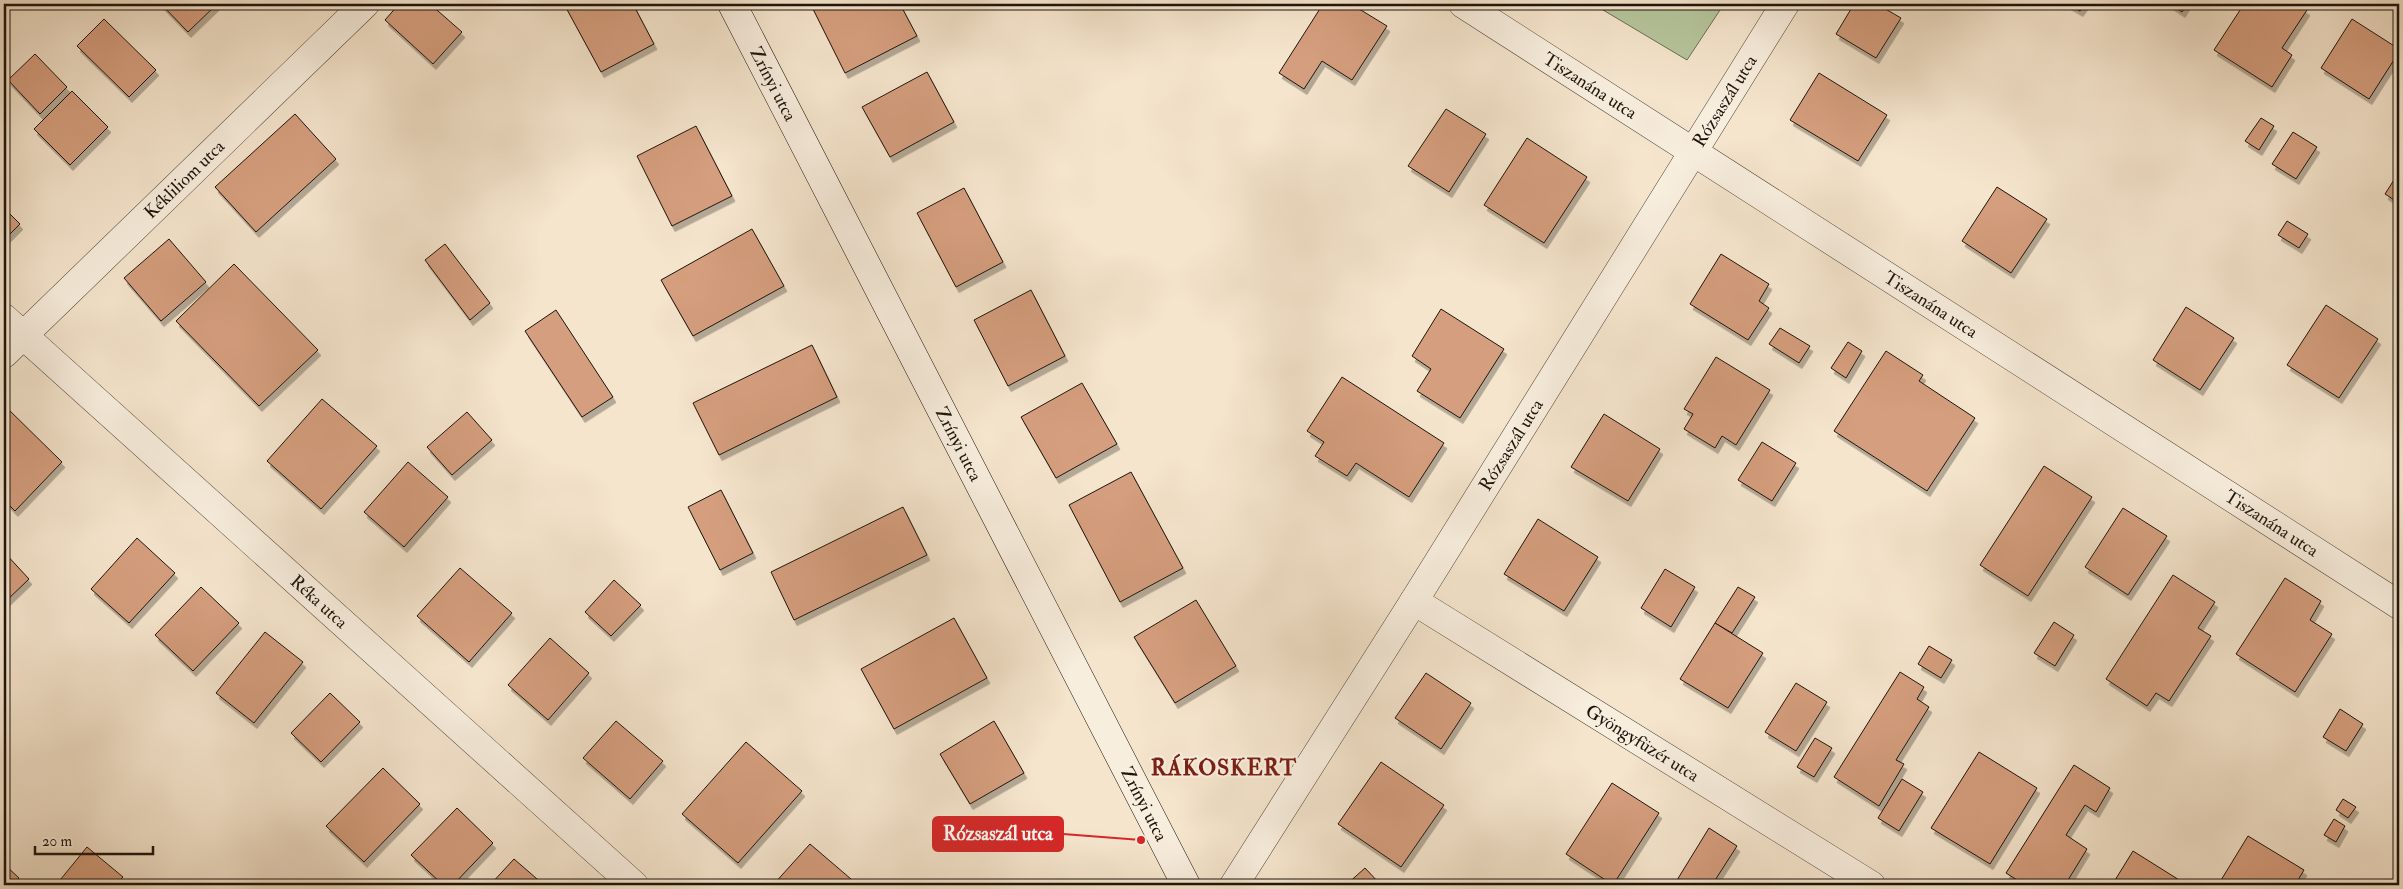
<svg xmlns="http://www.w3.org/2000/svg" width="2403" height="889" font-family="'IM FELL Double Pica',serif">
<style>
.green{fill:#b6c69d;stroke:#6a6e55}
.building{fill:#d59e7e;stroke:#1d150d;filter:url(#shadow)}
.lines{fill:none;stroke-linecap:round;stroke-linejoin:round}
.minor-casing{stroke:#53493d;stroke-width:29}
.secondary-casing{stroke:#1d150d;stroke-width:29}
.minor{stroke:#f8eede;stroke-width:28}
.secondary{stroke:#f8eede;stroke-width:28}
.labels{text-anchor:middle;stroke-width:4.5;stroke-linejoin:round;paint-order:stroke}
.street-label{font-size:18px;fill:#1d150d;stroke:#f8eede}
.district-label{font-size:22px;font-weight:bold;letter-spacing:1px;fill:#7a1f14;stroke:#f8eede}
.leader{fill:none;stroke:#d62828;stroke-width:2}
.callout-dot{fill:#d62828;stroke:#f8eede;stroke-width:2}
.callout{fill:#d62828;stroke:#d62828;stroke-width:2}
.callout-label{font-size:19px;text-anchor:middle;font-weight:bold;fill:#fff}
</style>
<defs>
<filter id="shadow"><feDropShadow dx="3" dy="5.5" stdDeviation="0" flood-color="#0004"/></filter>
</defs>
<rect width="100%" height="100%" fill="#f5e5cd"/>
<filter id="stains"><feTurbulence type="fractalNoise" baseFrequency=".004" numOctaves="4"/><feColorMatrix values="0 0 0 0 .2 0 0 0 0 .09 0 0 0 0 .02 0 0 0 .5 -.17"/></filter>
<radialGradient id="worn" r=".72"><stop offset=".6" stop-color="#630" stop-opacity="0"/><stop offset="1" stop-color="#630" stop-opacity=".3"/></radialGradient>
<!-- green -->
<path class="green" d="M1593,4H1724L1687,60Z"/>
<!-- building -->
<g class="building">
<path d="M161,4H217L188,32Z"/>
<path d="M399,4H430L462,32L433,64L385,20Z"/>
<path d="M564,4H633L654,44L601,72Z"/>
<path d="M814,4H900L917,36L845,73L811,5Z"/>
<path d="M1323,4H1351L1387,26L1352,80L1322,61L1304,89L1279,73Z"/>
<path d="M1854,4H1877L1901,18L1876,58L1836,34Z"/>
<path d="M2068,4H2085L2080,11Z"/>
<path d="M2170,4H2187L2182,12Z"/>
<path d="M2244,4H2297L2307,10L2282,48L2292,55L2272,87L2214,50Z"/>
<path d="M104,19L156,70L129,97L77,46Z"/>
<path d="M2352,19L2399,49V52L2369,99L2321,68Z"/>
<path d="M35,54L67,87L40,114L8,80Z"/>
<path d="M927,72L954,122L890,157L862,107Z"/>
<path d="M1819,73L1887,115L1858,161L1790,120Z"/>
<path d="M72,91L108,127L70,165L34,129Z"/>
<path d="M1446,109L1486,134L1449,192L1408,166Z"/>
<path d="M295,114L336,159L256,232L215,187Z"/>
<path d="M2261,118L2274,126L2259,150L2245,141Z"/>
<path d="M696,126L732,196L672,226L637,156Z"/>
<path d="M2293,132L2317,147L2296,179L2272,164Z"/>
<path d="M1527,138L1587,177L1544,243L1484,205Z"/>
<path d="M2399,172V203L2385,194Z"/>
<path d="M1997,187L2047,219L2011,273L1962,241Z"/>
<path d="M964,188L1003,262L956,287L917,213Z"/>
<path d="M4,208L20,224L4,240Z"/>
<path d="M2287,221L2308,234L2299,248L2278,235Z"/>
<path d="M752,229L784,286L693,336L661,280Z"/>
<path d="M169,239L206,282L161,321L124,278Z"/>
<path d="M445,244L490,303L470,320L425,260Z"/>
<path d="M1721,254L1769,284L1759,301L1769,308L1748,340L1690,304Z"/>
<path d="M234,264L318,350L259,406L176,321Z"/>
<path d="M1031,290L1065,356L1008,386L974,320Z"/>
<path d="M2326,305L2378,339L2339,398L2287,365Z"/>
<path d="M2186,307L2234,338L2200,390L2153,360Z"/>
<path d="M1441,309L1504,349L1460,418L1417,391L1431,369L1412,356Z"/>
<path d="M556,310L613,397L582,417L525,331Z"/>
<path d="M1780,328L1810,346L1799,363L1769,344Z"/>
<path d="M1848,342L1862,351L1846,378L1831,368Z"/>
<path d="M812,345L837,397L719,455L693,403Z"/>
<path d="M1886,351L1923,375L1919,381L1975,418L1927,491L1834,431Z"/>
<path d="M1716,357L1770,390L1736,445L1722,436L1715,448L1684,429L1693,414L1684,409Z"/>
<path d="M1342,377L1444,443L1409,497L1356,463L1347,476L1315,456L1324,442L1307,431Z"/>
<path d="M1082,383L1117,444L1056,478L1021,417Z"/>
<path d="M322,399L377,446L321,509L267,461Z"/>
<path d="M4,405L62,462L15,511L4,500Z"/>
<path d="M467,412L492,440L452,475L427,447Z"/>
<path d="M1604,414L1660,449L1628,501L1571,467Z"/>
<path d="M1762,442L1796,463L1772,501L1738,480Z"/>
<path d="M408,462L448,497L404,547L364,512Z"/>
<path d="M2044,466L2092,497L2028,596L1980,565Z"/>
<path d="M1131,472L1183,568L1120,602L1069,505Z"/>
<path d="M721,490L753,553L720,570L688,507Z"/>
<path d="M903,507L927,555L794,620L771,572Z"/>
<path d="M2123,508L2167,536L2128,595L2085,567Z"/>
<path d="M1538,519L1598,557L1564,611L1504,574Z"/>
<path d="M137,538L175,573L129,623L91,589Z"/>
<path d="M4,552L29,579L4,603Z"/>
<path d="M460,568L512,613L469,662L417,616Z"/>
<path d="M1665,569L1695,587L1671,627L1641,608Z"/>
<path d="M2173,575L2215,602L2198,628L2211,636L2169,701L2156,693L2147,706L2106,679Z"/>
<path d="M2285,578L2321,601L2310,620L2332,634L2295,692L2236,654Z"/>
<path d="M614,580L641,605L611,636L585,612Z"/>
<path d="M201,587L239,623L193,671L155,635Z"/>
<path d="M1738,587L1755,597L1732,633L1715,623Z"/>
<path d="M1196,600L1236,666L1175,703L1134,637Z"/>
<path d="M954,618L987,678L894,729L861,669Z"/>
<path d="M2054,622L2074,635L2055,666L2034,653Z"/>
<path d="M1715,623L1763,653L1728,708L1680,679Z"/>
<path d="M265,632L303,662L254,723L216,693Z"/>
<path d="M550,638L589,673L548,720L508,685Z"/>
<path d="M1929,646L1952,660L1941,678L1918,664Z"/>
<path d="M1900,672L1924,687L1917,699L1929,707L1896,760L1904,764L1879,806L1834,777Z"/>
<path d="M1426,673L1471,703L1441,749L1395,718Z"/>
<path d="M1796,683L1827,702L1796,751L1765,732Z"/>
<path d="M330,693L360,722L321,762L291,733Z"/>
<path d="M2340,709L2363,724L2346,751L2323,737Z"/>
<path d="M616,721L663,761L630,799L583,758Z"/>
<path d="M994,721L1024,773L970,804L940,754Z"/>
<path d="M1815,738L1832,748L1814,777L1797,767Z"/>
<path d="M746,742L802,791L738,863L682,814Z"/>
<path d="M1979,752L2037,788L1990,864L1931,828Z"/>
<path d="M1381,762L1444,805L1401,867L1338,824Z"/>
<path d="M2074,765L2110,788L2096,812L2085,805L2066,835L2087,849L2065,885H2025L2006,873Z"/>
<path d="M383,768L420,804L364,862L326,826Z"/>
<path d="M1902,779L1923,792L1899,831L1878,818Z"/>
<path d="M1612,783L1659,813L1613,885L1566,854Z"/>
<path d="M2343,799L2356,807L2348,818L2336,810Z"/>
<path d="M457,808L493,843L453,885H443L411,855Z"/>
<path d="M2334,819L2345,826L2336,842L2324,835Z"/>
<path d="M1709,828L1737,846L1712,885H1674Z"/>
<path d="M2248,836L2304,870L2295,885H2218Z"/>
<path d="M810,844L858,885H773Z"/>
<path d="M87,847L123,877L116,885H56Z"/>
<path d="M2133,851L2184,883L2183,885H2112Z"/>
<path d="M514,859L544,885H490Z"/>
<path d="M4,864L19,878L13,885H4Z"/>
<path d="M1365,868L1381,885H1346Z"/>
</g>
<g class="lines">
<!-- minor casing -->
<g class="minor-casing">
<g id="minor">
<path id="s1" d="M1463,4L2399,605"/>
<path id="s2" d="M4,318L634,885"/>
<path id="s3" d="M4,354L365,4"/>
<path id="s4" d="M1414,601L1871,885"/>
<path id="s5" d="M1234,885L1414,601L1785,4"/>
</g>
</g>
<!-- secondary casing -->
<g class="secondary-casing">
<g id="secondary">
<path id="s6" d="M732,4L1186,885"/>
</g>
</g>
<!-- minor -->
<use href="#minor" class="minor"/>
<!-- secondary -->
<use href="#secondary" class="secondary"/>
</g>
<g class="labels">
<!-- street labels -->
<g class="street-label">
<text dy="6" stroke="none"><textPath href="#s6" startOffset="90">Zrínyi utca</textPath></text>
<text dy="6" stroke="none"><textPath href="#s1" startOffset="151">Tiszanána utca</textPath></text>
<text dy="6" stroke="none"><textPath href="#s5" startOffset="925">Rózsaszál utca</textPath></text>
<text dy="6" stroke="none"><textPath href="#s3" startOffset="251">Kékliliom utca</textPath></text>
<text dy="6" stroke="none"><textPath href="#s1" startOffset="556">Tiszanána utca</textPath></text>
<text dy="6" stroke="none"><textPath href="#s6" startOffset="495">Zrínyi utca</textPath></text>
<text dy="6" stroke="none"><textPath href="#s5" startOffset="520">Rózsaszál utca</textPath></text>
<text dy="6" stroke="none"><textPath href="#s1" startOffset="961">Tiszanána utca</textPath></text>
<text dy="6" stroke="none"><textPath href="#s2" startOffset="424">Réka utca</textPath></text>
<text dy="6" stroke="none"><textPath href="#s4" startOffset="269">Gyöngyfüzér utca</textPath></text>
<text dy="6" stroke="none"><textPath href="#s6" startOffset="900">Zrínyi utca</textPath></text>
</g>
<!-- district labels -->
<g class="district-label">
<text x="1224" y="775">RÁKOSKERT</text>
</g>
</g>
<!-- callouts -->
<path class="leader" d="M1141 840L1063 834"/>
<circle class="callout-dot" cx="1141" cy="840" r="5"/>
<rect class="callout" x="933" y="817" width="130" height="34" rx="5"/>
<g class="callout-label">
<text x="998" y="840">Rózsaszál utca</text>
</g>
<!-- margin -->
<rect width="2403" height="889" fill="none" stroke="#f5e5cd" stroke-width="20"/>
<rect x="5" y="5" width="2393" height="879" fill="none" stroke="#1d150d" stroke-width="2.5"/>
<rect x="10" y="10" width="2383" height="869" fill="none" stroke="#1d150d"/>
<!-- scale -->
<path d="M35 846v8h118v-8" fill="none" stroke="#1d150d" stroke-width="2.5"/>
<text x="42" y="846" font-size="15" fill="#1d150d" stroke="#f8eede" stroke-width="4" paint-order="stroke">20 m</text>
<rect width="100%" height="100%" filter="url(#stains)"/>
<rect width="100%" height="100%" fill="url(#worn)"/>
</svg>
